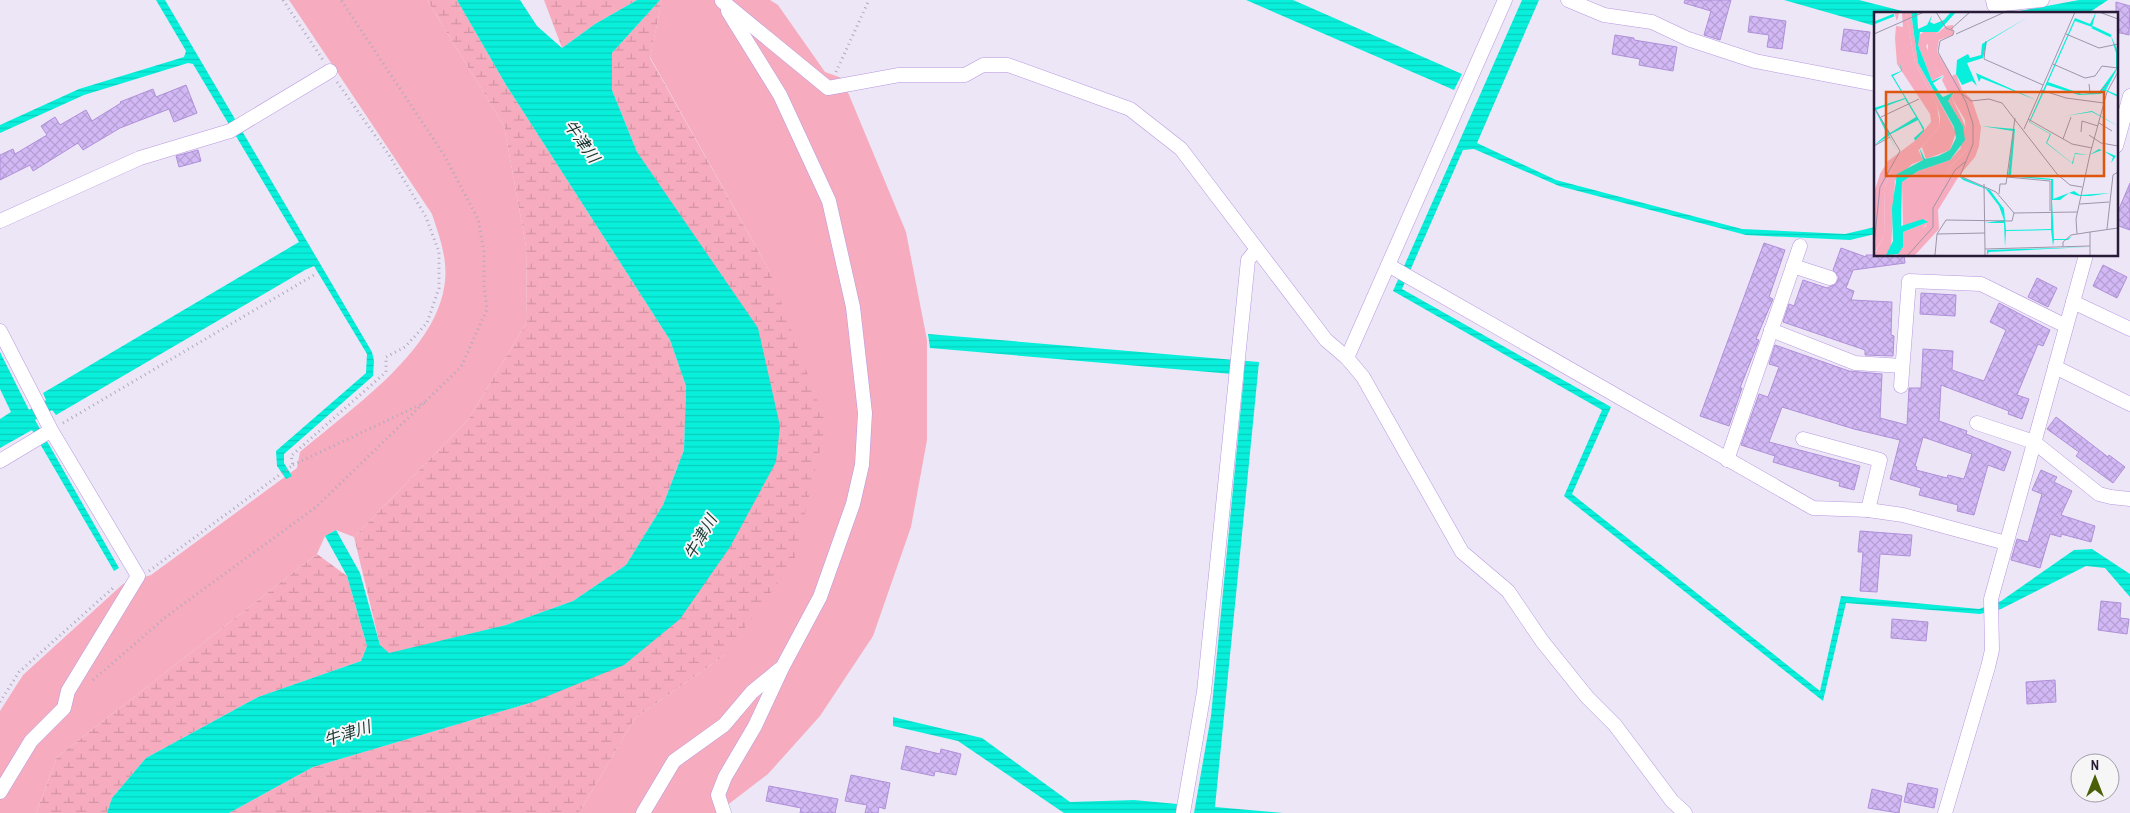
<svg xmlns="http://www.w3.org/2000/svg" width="2130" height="813" font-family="'Archivo Narrow','Noto Sans JP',sans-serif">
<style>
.green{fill:#f6acbe}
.wetland{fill:url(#wetland-marsh)}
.water{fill:url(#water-rules)}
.building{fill:url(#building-cross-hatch);stroke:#b090d9;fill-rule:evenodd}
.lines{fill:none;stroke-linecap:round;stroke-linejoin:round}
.street-casing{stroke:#b798e1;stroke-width:15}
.path{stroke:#b1a9bc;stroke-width:3;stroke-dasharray:1 4;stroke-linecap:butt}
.street{stroke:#fff;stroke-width:14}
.labels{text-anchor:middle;stroke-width:4;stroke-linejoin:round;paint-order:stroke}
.water-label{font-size:16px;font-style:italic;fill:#193632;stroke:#f6f6f6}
.inset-river{fill:none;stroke:#08f0db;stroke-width:2.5}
.inset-road{fill:none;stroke:#9e95aa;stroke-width:1}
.view{fill:#de560e;fill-opacity:0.15;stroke:#de560e;stroke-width:2.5}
.inset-edge{fill:none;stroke:#281b37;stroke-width:2.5}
</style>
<defs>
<pattern id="wetland-marsh" width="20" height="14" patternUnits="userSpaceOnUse" patternTransform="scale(1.25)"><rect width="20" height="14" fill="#f6acbe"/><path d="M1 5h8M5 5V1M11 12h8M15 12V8" fill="none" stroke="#d393a4"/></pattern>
<pattern id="water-rules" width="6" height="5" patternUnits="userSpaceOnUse" patternTransform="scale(1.25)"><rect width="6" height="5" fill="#08f0db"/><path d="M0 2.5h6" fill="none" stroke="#09cdbd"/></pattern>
<pattern id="building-cross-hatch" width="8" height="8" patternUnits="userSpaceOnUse" patternTransform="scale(1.25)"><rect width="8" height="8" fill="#d2b9f5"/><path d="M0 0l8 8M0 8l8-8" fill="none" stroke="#b49ed3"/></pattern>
</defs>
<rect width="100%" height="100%" fill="#ece6f6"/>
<!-- green -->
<g class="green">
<path d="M289,0H427L504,126L526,246L527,322L468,420L354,537L336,530L325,536L317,554L57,757L36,813H0V711L23,675L123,584L151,575L297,468L300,452C348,411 433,354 444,288C449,262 440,238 432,214Z"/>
<path d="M662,0H770L778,5L825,72L842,78L906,232L927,340V440L911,527L873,636L820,716L768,774L717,813H579L635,718L725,655L770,272L650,57Z"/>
</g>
<!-- wetland -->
<g class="wetland">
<path d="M427,0H457L506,85L670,340L686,386L684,450L663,505L626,565L573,601L506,625L389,654L380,645L354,537L468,420L527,322L526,246L504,126Z"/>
<path d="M544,0H637L595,24L562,48Z"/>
<path d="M660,0H662L650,58L770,272L826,424L794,561L725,655L635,718L579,813H229L313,767L533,702L730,547L637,152L612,90V53Z"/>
<path d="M317,554L347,576L367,646L361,661L258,697L146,758L112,798L107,813H36L57,757Z"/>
</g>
<!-- water -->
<g class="water">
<path d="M156,0H165L372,352L374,361L373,376L284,454V463L292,476L286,479L277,466L276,451L366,373L367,354L314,266L305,270L56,415L52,410L35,420L119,568L114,571L32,430L0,448V419L11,412L0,389V352L29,410L46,400L43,393L299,242L193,64L188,63L84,95L0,133V125L79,89L184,57L186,51Z"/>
<path d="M457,0H520L537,26L562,48L595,24L637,0H660L612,53V90L637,152L758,328L780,426L776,462L730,547L680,619L624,665L533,702L313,767L229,813H107L112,798L146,758L258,697L361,661L367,646L347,576L325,536L336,530L360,573L380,645L389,653L506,625L573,601L626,565L663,505L684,450L686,386L670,340L506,85Z"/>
<path d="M1246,0H1293L1462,74L1454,90Z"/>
<path d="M1522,0H1539L1477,143L1556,180L1742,229L1845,234L1875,227V234L1850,240L1746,235L1559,186L1474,149L1463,150L1402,289L1611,407L1572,494L1820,691L1841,596L1979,609L2001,601L2074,550L2092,549L2130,574V597L2105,568L2086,566L2001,609L1980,614L1846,603L1823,701L1564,496L1602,410L1393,291Z"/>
<path d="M1784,0H1859L1914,14H1875V26Z"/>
<path d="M2079,0H2108L2087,14H1977L2009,13Z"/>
<path d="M928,334L1259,362L1215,807L1283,813H1194L1211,716L1244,375L930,348Z"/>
<path d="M893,717L982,738L1070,802L1134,800L1177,804L1176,813H1064L958,741L893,726Z"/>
</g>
<!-- building -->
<g class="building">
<path d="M1685,0H1731L1720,40L1704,35L1711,11L1684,3Z"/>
<path d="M2116,2L2130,6L2129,35L2116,32Z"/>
<path d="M1750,16L1786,21L1782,49L1767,47L1769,35L1748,32Z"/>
<path d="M1844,29L1870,32L1867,54L1841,50Z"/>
<path d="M1615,35L1634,38V40L1677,47L1673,71L1639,65L1640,59L1612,54Z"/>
<path d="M186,85L197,113L174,122L169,109L120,128L83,150L78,143L33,171L30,165L0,180V155L13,149L15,154L47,135L41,126L55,117L60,125L86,110L92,121L121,103L120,102L153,89L156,97Z"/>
<path d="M198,150L201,161L179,167L176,156Z"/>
<path d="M2130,183V230L2116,225V216Z"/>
<path d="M1764,243L1785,250L1769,297L1773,299L1756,339L1759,340L1740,388H1742L1729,426L1700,416Z"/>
<path d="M1841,248L1866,257V255H1904L1905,263L1853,270L1846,288L1854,291L1851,300L1892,302L1891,335L1894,336L1893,356L1865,355V350L1783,322L1789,304L1794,306L1803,280L1827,288L1836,284L1839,277L1833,270Z"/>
<path d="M2103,265L2127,277L2117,298L2093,286Z"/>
<path d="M2037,278L2057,288L2048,307L2028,297Z"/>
<path d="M1921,293L1956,295L1955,316L1920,314Z"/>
<path d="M1999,303L2050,330L2043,346L2038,344L2017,395L2029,399L2022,419L2008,414L2009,411L1941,385L1939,421L1967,431L1966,434L2011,452L2004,471L1988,465L1974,515L1957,511L1958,505L1919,495L1921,488L1890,479L1900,440L1854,429L1782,407L1769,442L1860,466L1854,490L1839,486L1840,482L1773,462L1775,456L1741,445L1759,394L1768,397L1779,367L1769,364L1775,345L1849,371L1882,374L1880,418L1907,425L1909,388H1921L1923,349L1953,351L1952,370L1984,381L2006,330L1990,322ZM1923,437L1972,454L1964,479L1948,475L1947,478L1916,470L1917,467L1915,466Z"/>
<path d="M2056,417L2108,457L2109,455L2125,467L2113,483L2076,456L2079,452L2047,429Z"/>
<path d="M2041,470L2057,477L2054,482L2072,491L2061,515L2095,526L2091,542L2061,534V537L2050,534L2040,568L2011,560L2017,539L2028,542L2042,494L2032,490Z"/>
<path d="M1860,531L1912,535L1910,556L1880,554L1877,592L1860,591L1863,552H1858Z"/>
<path d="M2101,601L2121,603L2120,618L2129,619L2127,634L2098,630Z"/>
<path d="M1892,619L1928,622L1926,641L1891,638Z"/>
<path d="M2055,680L2056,702L2027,704L2026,682Z"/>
<path d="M906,746L940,754L941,749L961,754L956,775L935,771L934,776L901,769Z"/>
<path d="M851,775L890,783L885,809L879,807L878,813H865L867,805L845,801Z"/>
<path d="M1908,783L1938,789L1934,808L1904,802Z"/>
<path d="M769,786L838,799L835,813H800L801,808L766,801Z"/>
<path d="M1872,789L1902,796L1899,813L1868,808Z"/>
</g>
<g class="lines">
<!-- street casing -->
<g class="street-casing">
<g id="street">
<path d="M1568,0L1604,15L1652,22L1688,39L1755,61L1875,84"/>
<path d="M1993,0L1994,5L2042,0"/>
<path d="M722,1L828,88L899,75H965L983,65H1008L1130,109L1181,149L1326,340L1347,358L1363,377L1462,552L1508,591L1542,641L1587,697L1615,725L1672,801L1685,813"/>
<path d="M2116,146L2130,96"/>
<path d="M0,221L140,158L230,131L330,71"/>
<path d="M1388,265L1813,508L1868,510L1903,515L2006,543"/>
<path d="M1793,266L1830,278"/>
<path d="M2073,302L2130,329"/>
<path d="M1771,330L1855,363L1902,366"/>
<path d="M0,331L51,430L138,576L68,691L64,708L31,741L0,792"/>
<path d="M1347,358L1505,0"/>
<path d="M2055,367L2130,404"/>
<path d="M1901,386L1909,281L1981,284L2066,326"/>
<path d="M1977,423L2034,442L2099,494L2111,497L2130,499"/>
<path d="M1803,439L1880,460L1868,510"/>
<path d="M1727,460L1800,246"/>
<path d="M0,461L45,434"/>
<path d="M643,813L674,761L724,725L752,692L780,669"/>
<path d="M724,813L718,795L725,777L755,726L782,668L820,597L853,504L862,465L865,413L853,307L829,201L780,95L728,11"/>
<path d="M1183,813L1204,692L1248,260L1256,250"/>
<path d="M1945,813L1988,667L1992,650L1991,599L2086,255"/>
</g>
</g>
<!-- path -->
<g class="path">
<path d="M283,0L323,60"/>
<path d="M836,72L869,0"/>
<path d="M63,423L314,275"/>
<path d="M293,465L426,402"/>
<path d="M149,571L293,465L291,456L386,372V357L405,347L427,323L439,288V252L426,217L389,155L337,82"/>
<path d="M93,680L167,616L316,507L461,367L487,309L484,286V252L478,219L444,155L341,0"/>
<path d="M0,702L19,672L113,588"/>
</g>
<!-- street -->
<use href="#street" class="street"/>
</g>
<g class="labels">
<!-- water labels -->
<g class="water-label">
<text transform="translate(582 141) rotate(54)" y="6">牛津川</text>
<text transform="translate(700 537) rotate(-60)" y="6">牛津川</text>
<text transform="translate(347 733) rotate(-18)" y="6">牛津川</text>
</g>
</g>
<!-- overview -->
<g transform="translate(1874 12)">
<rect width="244" height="244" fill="#ece6f6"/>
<path d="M20,0H32L41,51L63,93L66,113L48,135L17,158L11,175L10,224L0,242V181L6,162L14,149L42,128L57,110L56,102L23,52L21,26L22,14L29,15L28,1H25L23,9ZM79,13V23L65,28L63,40L78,64L82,62L88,78L98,88L107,115L105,134L101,145L85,164L64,198L65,217L41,243H28L43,221L52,214L51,197L77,154L93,138L91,108L78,86L80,80H74L68,68L70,64L64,61L54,41V29L72,14Z" fill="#f6acbe"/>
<path d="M32,0H37L44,51L82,120L76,138L52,147L48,135L66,113V105L63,93L41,51ZM52,18L64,20L52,34L64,61L69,63L58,69L44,33V24ZM80,80L78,86L96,124L93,138L77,154L52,197L53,207L29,215L28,170L44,159L76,148L87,136L74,89ZM44,137L49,148L38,152L21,169L17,236L12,243H0L10,224L11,175L17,158ZM54,210L28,243H23L29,235V220Z" fill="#f6acbe"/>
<path d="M37,0H43L44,17L53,13L58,3L56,10L60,12L70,8L77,0H82L64,20H46L44,33L58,69L70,64L59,71L67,83L69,85L80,80L74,89L89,114L91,128L76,148L44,159L28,170L27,214L49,207L54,210L29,220V235L24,242L12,243L19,229L18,196L23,162L49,148L45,135L51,147L64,144L76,138L82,126L80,115L44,51ZM222,0L218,15L201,9L174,70L208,82L225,80L242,57V41L237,24L244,39L243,57L232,78L244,83V85L232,79L226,82L205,83L173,73L163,95L191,104L218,99L244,114L218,100L191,104L163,95L156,110L177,122L173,131L198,151L201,141L215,143L225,137L242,144L237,151L239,145L228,138L215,143L201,142L199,152L172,131L176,122L155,110L201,6L216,12ZM154,5L113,30L109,46L93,51L103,74L98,69L88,73L82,62L83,48L94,42L96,46L107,43L108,32ZM26,51L28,59L19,64L50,116V119L41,129L40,126L49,118L44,108L15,123L23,139L15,124L0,133L13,122L0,96L31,86L17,63L27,59ZM31,87L42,105L16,121L2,98ZM102,61L162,88L107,66L105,70ZM107,114L141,117L137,163L179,167V187L200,179L206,183L236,181L216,184H205L195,181L186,188H178L180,227H193L198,224L194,228H180L179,234L177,218L132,219L131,235L130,211H111L130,208L125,194L112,177L89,168L85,164L116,178L130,197L132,218L177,217V168L134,164L139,119ZM215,235L115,240L113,243V238Z" fill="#08f0db" fill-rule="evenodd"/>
<path class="inset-river" d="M0,11L20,3M218,15L237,24"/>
<path class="inset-road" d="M62,0L72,16L80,19L79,23L66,29L64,40L92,90L99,112V132L86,164L122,180L140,201L203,200M225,0L244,7M77,17L96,0M0,22L50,0M82,22L131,0M192,22L225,36L244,32M112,29L110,47L169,73M179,52L211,66L221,64L228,54L244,56M215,72L216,81L225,80L234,71M167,78L192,86L230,91M88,82L97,89L115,87L128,91L183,162L196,173L208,175M0,95L26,139L6,175L0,233M7,105L45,87M154,107L198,132L218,136M225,111L238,119M150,117L201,0M207,120L208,109L224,114M215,123L227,131L244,134M189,127L197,105M0,134L16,125M133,165L176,169V199M110,172L111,237M125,182L126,172H132L141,106M206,192L235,190M233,217L239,163L244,160M63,222L72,208L138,209L140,201M203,222L202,207L216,142L233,80L244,60M189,235V230L197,223L216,220M34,243L59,215V196L81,158L91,150M61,243L63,222L111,221M111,243V237L216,234M216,243V220L244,216"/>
<path class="view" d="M12,80H230V164H12Z"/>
<rect width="244" height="244" class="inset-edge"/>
</g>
<!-- north arrow -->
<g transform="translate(2095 778)"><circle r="24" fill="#f6f6f6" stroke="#a49eaa"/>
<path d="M0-4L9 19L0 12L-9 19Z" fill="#4a5f07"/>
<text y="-8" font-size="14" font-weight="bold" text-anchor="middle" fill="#281b37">N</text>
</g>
</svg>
